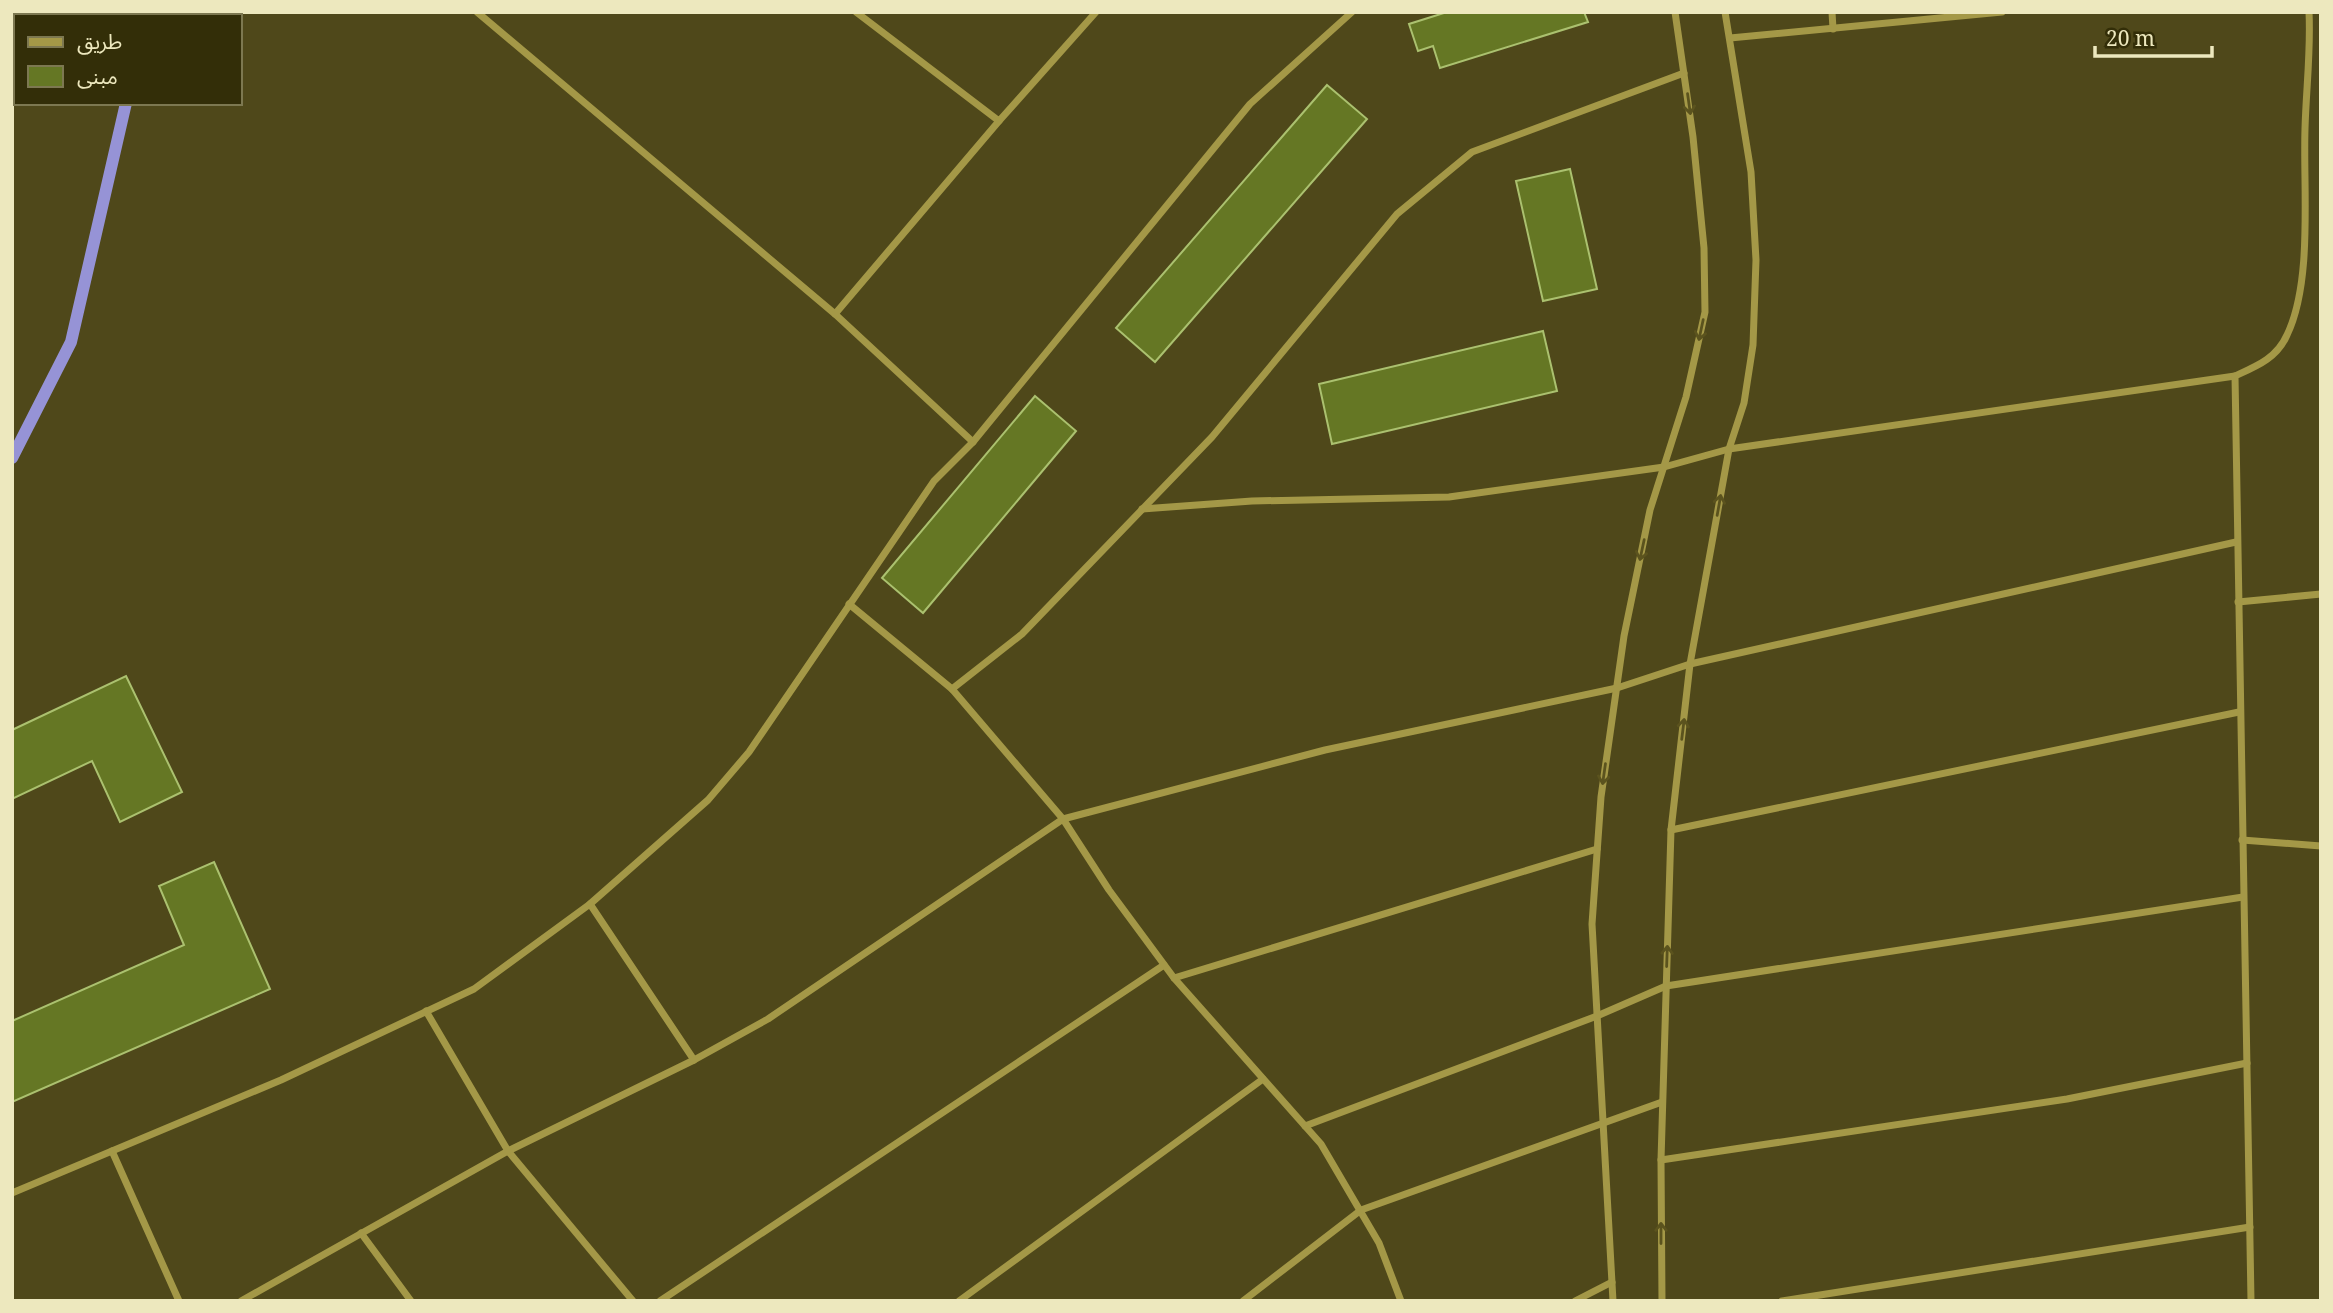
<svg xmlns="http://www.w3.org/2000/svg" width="2333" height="1313" font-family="'Noto Serif','Noto Sans Arabic',serif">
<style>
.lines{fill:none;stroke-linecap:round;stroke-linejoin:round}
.stream{stroke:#9693d6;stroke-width:12}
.building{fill:#657724;stroke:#abc16f;stroke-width:2}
.minor{stroke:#a49847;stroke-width:7}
.oneway{stroke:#5b531e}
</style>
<rect width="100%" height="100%" fill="#4f481a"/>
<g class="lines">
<!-- stream -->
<g class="stream">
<path d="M139,16L140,12"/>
<path d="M12,458L71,342L126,103"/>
</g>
</g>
<!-- building -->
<g class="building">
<path d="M1447,12H1584L1588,22L1440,68L1433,46L1418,51L1409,24Z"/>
<path d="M1327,85L1367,119L1155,362L1116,328Z"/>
<path d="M1570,169L1597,289L1543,301L1516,181Z"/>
<path d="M1543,331L1557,391L1332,444L1319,384Z"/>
<path d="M1035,396L1076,431L923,613L882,578Z"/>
<path d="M126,676L182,792L120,822L92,761L12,799V730Z"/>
<path d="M214,862L270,989L12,1102V1021L184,945L159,886Z"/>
</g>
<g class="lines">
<!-- minor -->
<g class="minor">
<path d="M477,12L835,314L973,442"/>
<path d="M856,12L999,121L1096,12"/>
<path d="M1832,12L1833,29"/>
<path d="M1730,38L2002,12"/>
<path d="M835,314L999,121"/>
<path d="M1142,509L1252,501L1449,497L1664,467L1729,449L2235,376"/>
<path d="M2238,602L2321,594"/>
<path d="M849,604L952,689L1063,819L1109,890L1174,978L1321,1144L1379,1243L1401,1301"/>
<path d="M952,689L1022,634L1212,437L1397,214L1472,152L1684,73"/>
<path d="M1671,830L2239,712"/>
<path d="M2242,840L2321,846"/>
<path d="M590,904L694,1060"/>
<path d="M1174,978L1597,849"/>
<path d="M426,1011L508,1151L633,1301"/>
<path d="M1305,1126L1597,1016L1666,986L2243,897"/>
<path d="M112,1151L179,1301"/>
<path d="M1661,1160L2067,1099L2247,1063"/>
<path d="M12,1193L281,1080L474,989L590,904L708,800L749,752L934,481L973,442L1250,104L1352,12"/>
<path d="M361,1233L411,1301"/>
<path d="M241,1301L508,1151L694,1060L768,1019L1063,819L1325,750L1617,688L1690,664L2236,542"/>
<path d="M660,1301L1164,965"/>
<path d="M959,1301L1263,1079"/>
<path d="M1243,1301L1361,1210L1662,1102"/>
<path d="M1575,1301L1612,1282"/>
<path d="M1613,1301L1592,924L1601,797L1624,636L1650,510L1686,397L1705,312L1704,248L1693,137L1675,12"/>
<path d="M1662,1301L1661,1160L1671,830L1690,664L1729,449L1744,403L1753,345L1756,260L1751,172L1725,12"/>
<path d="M1782,1301L2250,1227"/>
<path d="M2251,1301L2235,376C2257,366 2277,358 2287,335C2313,281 2303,189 2305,129C2306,90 2311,51 2309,12"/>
</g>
</g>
<!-- one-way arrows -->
<defs><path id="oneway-shaft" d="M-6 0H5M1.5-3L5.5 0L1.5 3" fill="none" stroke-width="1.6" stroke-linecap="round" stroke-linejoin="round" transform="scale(1.75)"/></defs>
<g class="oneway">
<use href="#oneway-shaft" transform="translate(1689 104) rotate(82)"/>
<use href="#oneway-shaft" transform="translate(1701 330) rotate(102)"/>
<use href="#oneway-shaft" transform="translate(1719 505) rotate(-80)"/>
<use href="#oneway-shaft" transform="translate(1642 550) rotate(102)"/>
<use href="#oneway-shaft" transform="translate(1683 729) rotate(-83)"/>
<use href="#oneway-shaft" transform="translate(1604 774) rotate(98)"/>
<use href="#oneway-shaft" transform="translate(1667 956) rotate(-88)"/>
<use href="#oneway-shaft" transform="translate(1661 1233) rotate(-90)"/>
</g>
<!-- border -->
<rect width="2333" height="1313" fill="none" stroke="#ede8be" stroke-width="28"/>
<!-- legend -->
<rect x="14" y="14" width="228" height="91" fill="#332e08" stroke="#7d7851" stroke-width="2"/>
<rect x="28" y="37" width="35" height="10" fill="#a49847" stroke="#7d7851" stroke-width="2"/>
<text x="77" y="49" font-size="21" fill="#ede8be">طريق</text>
<rect x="28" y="66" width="35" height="21" fill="#657724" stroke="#7d7851" stroke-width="2"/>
<text x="77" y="84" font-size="21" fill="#ede8be">مبنى</text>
<!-- scale -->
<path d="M2095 46v10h117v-10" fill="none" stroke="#ede8be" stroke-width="3.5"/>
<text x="2106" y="46" font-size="21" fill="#ede8be" stroke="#332e08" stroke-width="5" paint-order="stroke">20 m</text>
</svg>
